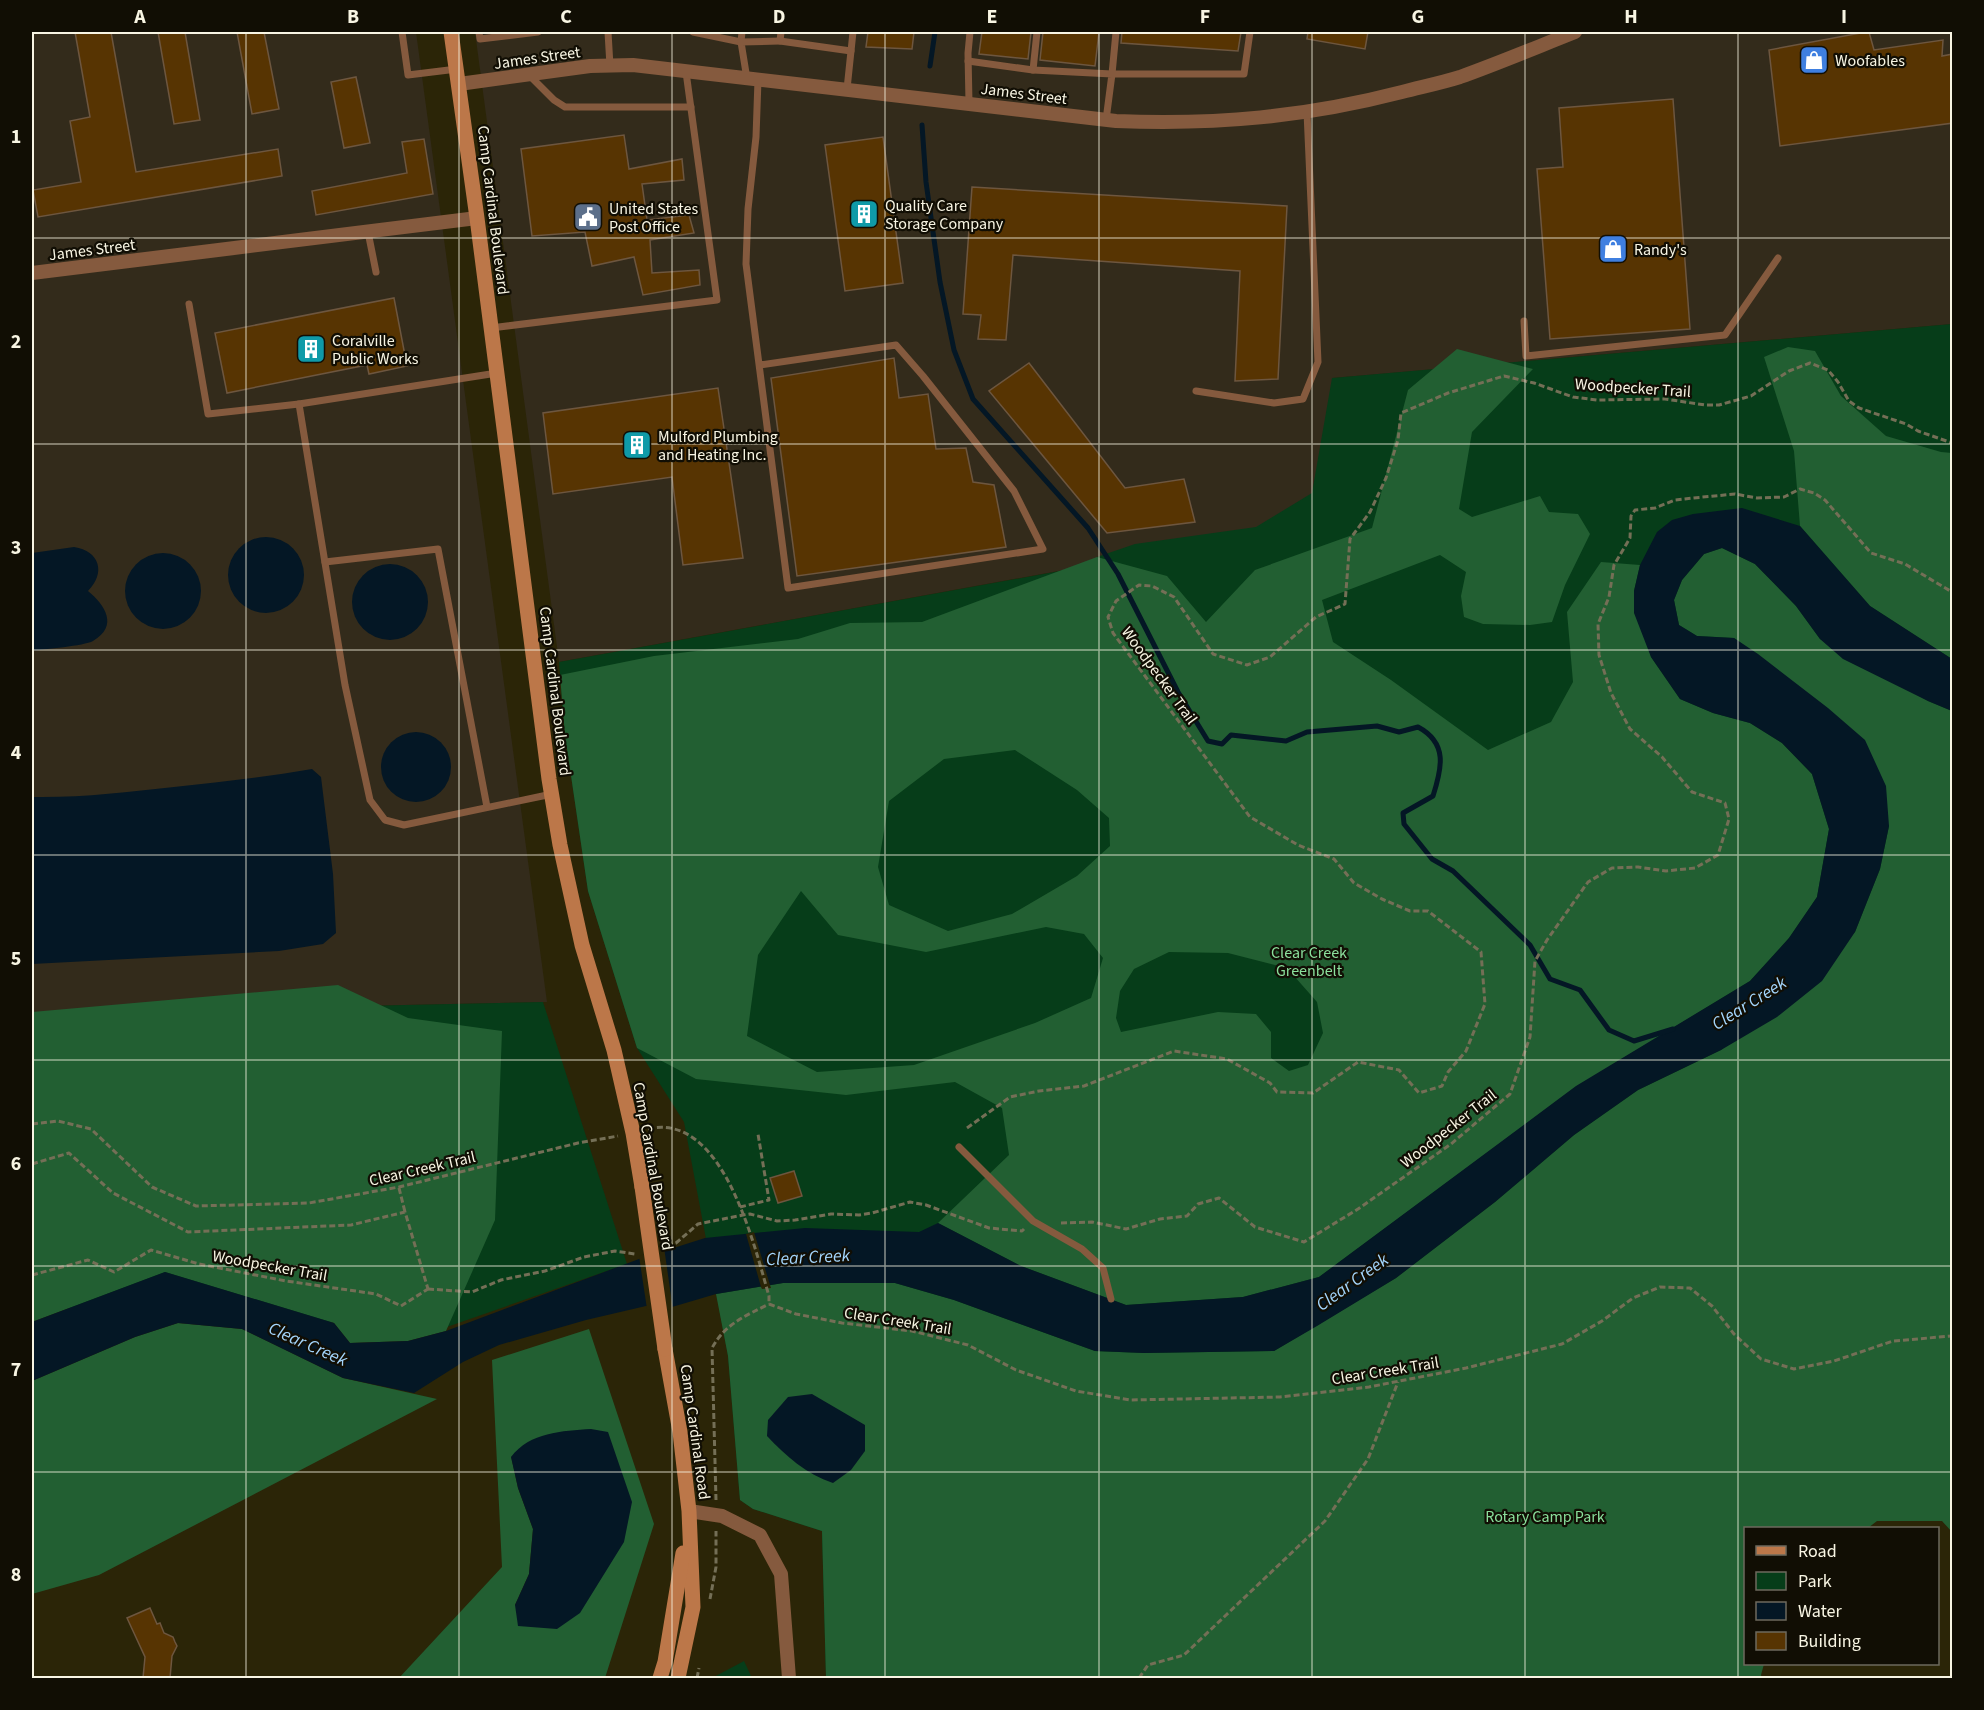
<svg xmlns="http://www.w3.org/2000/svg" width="1984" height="1710" font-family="'Source Sans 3',sans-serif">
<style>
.industrial{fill:#332b1b}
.green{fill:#063d19}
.forest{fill:#225f32;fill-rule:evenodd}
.water{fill:#041725}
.pier{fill:#2b2507}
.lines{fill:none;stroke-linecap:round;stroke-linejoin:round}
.stream{stroke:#041725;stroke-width:5}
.building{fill:#573402;stroke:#6d563f;stroke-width:1.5}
.path{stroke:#746f56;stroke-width:3;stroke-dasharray:6 3;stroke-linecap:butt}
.lane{stroke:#855a3e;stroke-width:7}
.street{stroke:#855a3e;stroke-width:14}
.secondary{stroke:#bc7749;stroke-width:15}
.secondary-bridge{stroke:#bc7749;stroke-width:15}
.grid{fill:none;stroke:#f8f5e3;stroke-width:1.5;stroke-opacity:0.55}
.labels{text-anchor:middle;stroke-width:4.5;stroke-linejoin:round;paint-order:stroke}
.street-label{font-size:16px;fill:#f8f5e3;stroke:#110e04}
.poi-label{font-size:16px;fill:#f8f5e3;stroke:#110e04;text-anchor:start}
.park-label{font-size:16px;fill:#8be09c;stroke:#110e04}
.water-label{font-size:18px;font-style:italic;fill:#a4d6fd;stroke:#110e04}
.neatline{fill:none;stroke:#f8f5e3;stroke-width:2}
.grid-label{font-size:20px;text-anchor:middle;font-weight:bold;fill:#f8f5e3}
</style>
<rect width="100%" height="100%" fill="#2b2507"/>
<!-- industrial -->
<g class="industrial">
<path d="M32,32H416L547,1002L32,1013Z"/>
<path d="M475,32H1952V324L1333,378L1343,519L559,662Z"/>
</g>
<!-- green -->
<g class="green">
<path d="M1952,324V1479L1746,1528L826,1678L822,1531L753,1509L740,1500L728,1356L684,1122L637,1048L588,891L565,735L559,662L1109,562L1097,557L1135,544L1256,527L1312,493L1332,378Z"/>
<path d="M543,1002L627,1264L444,1328L43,1307L32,1013Z"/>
<path d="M744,1661L752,1678H712Z"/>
</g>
<!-- forest -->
<g class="forest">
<path d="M1788,347L1815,351L1841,396L1886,436L1941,452L1952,453V659L1870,606L1800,526L1794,451L1764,357Z"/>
<path d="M1457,349L1533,369L1472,432L1459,509L1472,517L1540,496L1549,512L1578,514L1590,534L1565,585L1552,622L1530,625L1483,624L1464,617L1461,596L1466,572L1440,555L1322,600L1333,642L1391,680L1488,750L1551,722L1573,682L1567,612L1601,562L1640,565L1634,591L1651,657L1680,699L1713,713L1750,723L1782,743L1812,774L1829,829L1817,897L1789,938L1750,981L1576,1087L1319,1277L1243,1297L1126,1305L1021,1266L938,1223L1009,1155L1002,1108L955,1082L846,1095L696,1079L637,1048L588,891L565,735L560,675L654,656L798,639L850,623L922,622L1097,557L1167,576L1206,622L1255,570L1372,528L1408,390ZM1015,750L1077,790L1109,818L1110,846L1077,876L1012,914L948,931L889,905L878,867L889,801L944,759ZM801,891L838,935L926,952L1046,927L1084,934L1103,958L1091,998L1035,1023L914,1065L817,1072L747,1036L758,955ZM1169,952L1228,953L1287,968L1317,1002L1323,1033L1308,1065L1289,1071L1271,1058V1032L1256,1014L1218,1012L1121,1032L1116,1018L1120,991L1134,969Z"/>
<path d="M1722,548L1755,564L1796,606L1820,639L1928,701L1952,711V1532L1942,1521H1877L1868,1528H1746V1664H1764L1761,1675L1762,1678H826L822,1531L753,1509L740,1500L728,1356L716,1294L783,1283H895L954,1300L1095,1351L1144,1353L1274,1351L1396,1278L1495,1202L1574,1135L1638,1090L1721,1050L1855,932L1880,869L1889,826L1783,674L1734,638L1697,636L1679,625L1674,600L1682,580L1704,554Z"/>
<path d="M338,985L408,1018L502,1031L495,1220L446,1331L408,1341L350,1343L334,1323L165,1272L32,1322V1012Z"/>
<path d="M178,1323L242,1329L343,1378L437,1399L99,1575L32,1594V1381L135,1337Z"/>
<path d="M589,1329L654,1524L605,1678H399L502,1567L492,1360ZM511,1456L580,1613L515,1605L529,1574L533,1529L518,1488Z"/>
</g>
<!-- water -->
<g class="water">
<path d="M1742,508L1800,526L1870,606L1952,659V711L1928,701L1843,659L1820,639L1796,606L1755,564L1722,548L1704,554L1682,580L1674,600L1679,625L1697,636L1734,638L1758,654L1828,708L1865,740L1886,786L1889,826L1880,869L1855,932L1822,981L1777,1017L1721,1050L1638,1090L1574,1135L1495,1202L1396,1278L1317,1326L1274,1351L1144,1353L1095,1351L954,1300L895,1283H783L716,1294L672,1307L646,1306L586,1320L499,1345L463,1362L414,1393L343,1378L242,1329L178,1323L135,1337L32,1381V1322L165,1272L334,1323L350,1343L408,1341L446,1331L639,1259L705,1238L805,1228L919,1232L938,1223L1021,1266L1126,1305L1243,1297L1319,1277L1576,1086L1750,981L1789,938L1817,897L1829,829L1812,774L1782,743L1750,723L1713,713L1680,699L1651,657L1634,613V591L1640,565L1657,532L1672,520L1693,514Z"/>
<circle cx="266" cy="575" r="38"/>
<path d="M74,547C100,551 106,573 88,591C105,605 119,626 93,641C84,646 44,649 32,651V553Z"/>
<circle cx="163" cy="591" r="38"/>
<circle cx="390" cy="602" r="38"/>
<circle cx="416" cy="767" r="35"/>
<path d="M312,769L321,777L333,874L336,933L323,944L279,951L32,964V797C79,798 127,792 174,787C220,782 266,777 312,769Z"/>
<path d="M812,1394L865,1425V1451L851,1470L833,1483C806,1474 786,1456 767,1436L768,1420L788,1397Z"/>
<path d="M591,1429L608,1432L632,1502L624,1542L580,1613L557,1629L518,1626L515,1605L529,1574L533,1529L518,1488L511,1457C530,1432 562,1431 591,1429Z"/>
</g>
<!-- pier -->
<g class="pier">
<path d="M754,1232L770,1285L771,1288L762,1289L761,1287L746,1234Z"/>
<path d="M664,1247L673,1310L647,1309L639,1256Z"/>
</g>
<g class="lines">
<!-- stream -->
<g class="stream">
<path d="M930,66L935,32"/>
<path d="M922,125L926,182L940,282L954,350L973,399L1088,528L1118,574L1178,692L1208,741L1222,744L1231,735L1286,741L1307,732L1377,726L1399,732L1418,727C1448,743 1442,768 1433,796L1403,813L1404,824L1432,859L1453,871L1530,945L1550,979L1580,990L1609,1030L1634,1041L1673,1029"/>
</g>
</g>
<!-- building -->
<g class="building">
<path d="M75,32H111L136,172L278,149L282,176L38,217L33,190L81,182L70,121L90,117Z"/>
<path d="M158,32H185L200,120L174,124Z"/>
<path d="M237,32H264L279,109L252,114Z"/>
<path d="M868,32H914L912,49L866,47Z"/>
<path d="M982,32H1031L1028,59L979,54Z"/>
<path d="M1043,32H1099L1095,66L1040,60Z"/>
<path d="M1122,32H1241L1238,51L1121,43Z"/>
<path d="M1308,32H1368L1365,49L1307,39Z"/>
<path d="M1866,32H1869L1874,50L1943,40L1942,56L1953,54V123L1780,146L1769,50Z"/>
<path d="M356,77L370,143L344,148L331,82Z"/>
<path d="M1673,99L1690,329L1550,339L1537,169L1563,167L1559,108Z"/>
<path d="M624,135L629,169L682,159L684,180L642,184L647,220L689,215L694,233L650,240L652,273L699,270L700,285L643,295L634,257L592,266L585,232L532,236L521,149Z"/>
<path d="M883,137L903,283L845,291L825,145Z"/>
<path d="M424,139L433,194L316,215L312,191L407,173L402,142Z"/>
<path d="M972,187L1287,206L1278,379L1235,381L1240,271L1013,255L1006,340L978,339L981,315L963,314Z"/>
<path d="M394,298L407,366L369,374L367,365L227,393L215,333Z"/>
<path d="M894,358L899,398L928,394L936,449L966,448L973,482L994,485L1006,547L797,576L771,378Z"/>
<path d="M1029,363L1125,488L1184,479L1195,522L1107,533L989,391Z"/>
<path d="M718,388L743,558L683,565L672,477L553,494L543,413Z"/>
<path d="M794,1171L802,1196L778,1203L770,1178Z"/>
<path d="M150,1608L157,1624L160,1623L164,1633L173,1637L175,1642L177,1646L172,1656L170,1678H143L145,1657L127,1618Z"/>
</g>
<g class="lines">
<!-- path -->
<g class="path">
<path d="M32,1124L58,1121L91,1129L152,1187L196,1206L309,1203L399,1187L578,1143L618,1136"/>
<path d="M967,1128L1010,1097L1039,1091L1084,1086L1174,1051L1227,1059L1270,1083L1277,1092L1313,1093L1358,1062L1399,1070L1419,1093L1442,1086L1448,1072L1466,1051L1485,1004L1481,952L1428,911H1410L1382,899L1354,883L1334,859L1298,845L1250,817L1113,633L1108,617L1116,601L1139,585L1152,586L1174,597L1213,654L1247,665L1270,657L1316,617L1345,604L1350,539L1370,512L1386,478L1398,440L1401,413L1448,393L1504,376L1534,383L1573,397L1597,400L1665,399L1705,405H1719L1751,396L1789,371L1810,363L1828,370L1838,382L1849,401L1859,408L1906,424L1918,431L1952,443"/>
<path d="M648,1129C723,1111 754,1245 769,1296V1304"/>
<path d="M32,1164L69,1153L113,1193L188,1232L351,1225L405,1212L428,1289"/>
<path d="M399,1188L405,1212"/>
<path d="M740,1207L769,1200L758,1134"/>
<path d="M1061,1223L1092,1222L1126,1229L1160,1219L1187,1216L1198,1204L1219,1198L1255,1227L1304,1242L1358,1209L1451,1144L1510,1094L1530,1037L1535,961L1547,940L1588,882L1612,868L1638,867L1666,871L1695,868L1718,855L1729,819L1725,803L1692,792L1662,757L1630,729L1611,693L1599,655L1598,624L1609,597L1614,565L1630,538L1631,516L1635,510L1655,508L1675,500L1693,498L1735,494L1757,498L1784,497L1800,489L1814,493L1825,500L1871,553L1905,564L1952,592"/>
<path d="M667,1246L676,1243L698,1224L743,1215L750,1214L777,1221L795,1220L831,1214L859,1215L872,1213L910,1202L926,1205L989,1228L1022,1231L1024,1229"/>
<path d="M32,1275L88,1260L114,1272L151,1250L199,1264L286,1281L376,1294L401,1306L428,1289"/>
<path d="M428,1289L472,1292L501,1280L545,1271L584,1257L615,1251L635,1254"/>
<path d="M769,1304L796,1314L842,1323L912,1331L968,1345L1016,1370L1076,1391L1130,1400L1280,1397L1369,1387L1466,1368L1562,1344L1602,1321L1633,1298L1660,1287L1690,1288L1712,1306L1734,1334L1761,1359L1794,1369L1834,1361L1893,1341L1952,1336"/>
<path d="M716,1500L712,1348C725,1324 745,1316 769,1304"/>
<path d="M710,1599L716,1567V1531"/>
<path d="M697,1678L699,1668"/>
<path d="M1139,1678L1148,1665L1184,1655L1325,1521L1368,1459L1398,1382"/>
</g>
<!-- lane -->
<g class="lane">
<path d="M402,32L408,75L457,69"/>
<path d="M479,32L480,39L538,32"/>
<path d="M608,32L610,66"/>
<path d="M693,32L741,42L742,32"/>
<path d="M781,32L780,41L851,51"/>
<path d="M1037,32L1033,70L1112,74L1106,120"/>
<path d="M1116,32L1112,74H1244L1250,32"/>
<path d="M968,61L1033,70"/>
<path d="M529,75L554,100L565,107H691"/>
<path d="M747,79L741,42L780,41"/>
<path d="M758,80L756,137L748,209L746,264L788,588L1043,549L1014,491L923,376L896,345L760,365"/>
<path d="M847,89L853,32"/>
<path d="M969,103L968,53L970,32"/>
<path d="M368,232L376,272"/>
<path d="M189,304L208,414L299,404"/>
<path d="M1524,321L1526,356L1725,335L1778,258"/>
<path d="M491,328L717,300L686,72"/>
<path d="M497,373L299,404L345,685L370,800L385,820L404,825L552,794"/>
<path d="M1196,391L1274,403L1303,399L1318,362L1307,112"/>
<path d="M325,562L438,549L487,807"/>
<path d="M959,1147L1033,1221L1082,1249L1103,1268L1111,1299"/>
</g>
<!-- street -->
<g class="street">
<path d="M459,84L590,66L633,65L1116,121C1217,125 1305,117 1402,92C1421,87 1441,83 1460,77C1499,63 1537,47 1575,32"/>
<path d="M32,273L477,218"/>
<path d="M689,1511L722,1516L760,1535L781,1574L789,1678"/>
</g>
<!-- secondary -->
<g class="secondary">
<path d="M451,32L477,218L549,779L560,845L582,945L614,1050L633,1133L642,1187"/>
<path d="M665,1349L680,1432L689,1511L693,1607L678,1678"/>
<path d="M660,1678L665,1662L683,1553"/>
</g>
<!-- secondary-bridge -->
<path class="secondary-bridge" d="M642,1187L665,1349"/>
</g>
<!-- grid -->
<path class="grid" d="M246,32V1678M459,32V1678M672,32V1678M885,32V1678M1099,32V1678M1312,32V1678M1525,32V1678M1738,32V1678M32,238H1952M32,444H1952M32,650H1952M32,855H1952M32,1060H1952M32,1266H1952M32,1472H1952"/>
<!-- icons -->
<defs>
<g id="shop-square" transform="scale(1.5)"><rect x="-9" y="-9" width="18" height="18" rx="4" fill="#3f7fe0" stroke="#110e04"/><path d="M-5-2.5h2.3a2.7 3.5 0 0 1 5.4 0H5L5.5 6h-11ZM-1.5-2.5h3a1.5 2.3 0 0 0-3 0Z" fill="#fff"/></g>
<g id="building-square" transform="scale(1.5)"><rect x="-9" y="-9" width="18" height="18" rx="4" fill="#0f9aa8" stroke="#110e04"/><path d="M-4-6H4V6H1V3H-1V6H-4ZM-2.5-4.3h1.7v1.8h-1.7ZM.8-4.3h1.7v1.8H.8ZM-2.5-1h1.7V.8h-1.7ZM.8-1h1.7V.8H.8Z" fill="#fff"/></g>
<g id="civic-square" transform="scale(1.5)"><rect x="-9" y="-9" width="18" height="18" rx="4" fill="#5c6f8a" stroke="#110e04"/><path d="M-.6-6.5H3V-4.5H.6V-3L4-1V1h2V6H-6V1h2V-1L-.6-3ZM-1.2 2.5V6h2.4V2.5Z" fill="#fff"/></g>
</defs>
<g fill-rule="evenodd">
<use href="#shop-square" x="1814" y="60"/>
<use href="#building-square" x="864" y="214"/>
<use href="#civic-square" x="588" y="217"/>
<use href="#shop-square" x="1613" y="249"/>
<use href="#building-square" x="311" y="349"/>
<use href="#building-square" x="637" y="445"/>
</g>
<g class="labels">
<!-- street labels -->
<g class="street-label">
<text transform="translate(537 57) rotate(-8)" y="6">James Street</text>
<text transform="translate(1024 93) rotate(7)" y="6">James Street</text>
<text transform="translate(494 210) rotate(83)" y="6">Camp Cardinal Boulevard</text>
<text transform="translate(92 249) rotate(-7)" y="6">James Street</text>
<text transform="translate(1633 387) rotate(4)" y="6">Woodpecker Trail</text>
<text transform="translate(1160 675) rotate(54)" y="6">Woodpecker Trail</text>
<text transform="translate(556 691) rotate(83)" y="6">Camp Cardinal Boulevard</text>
<text transform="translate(1448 1128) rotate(-38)" y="6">Woodpecker Trail</text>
<text transform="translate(654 1166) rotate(80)" y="6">Camp Cardinal Boulevard</text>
<text transform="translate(422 1168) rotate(-13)" y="6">Clear Creek Trail</text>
<text transform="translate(270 1265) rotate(10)" y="6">Woodpecker Trail</text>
<text transform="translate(898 1320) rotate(9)" y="6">Clear Creek Trail</text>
<text transform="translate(1385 1370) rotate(-9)" y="6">Clear Creek Trail</text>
<text transform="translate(696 1432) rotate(82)" y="6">Camp Cardinal Road</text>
</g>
<!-- poi labels -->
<g class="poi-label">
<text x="1835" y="66">Woofables</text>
<text x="885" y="211">Quality Care<tspan x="885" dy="18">Storage Company</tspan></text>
<text x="609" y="214">United States<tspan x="609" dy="18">Post Office</tspan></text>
<text x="1634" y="255">Randy's</text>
<text x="332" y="346">Coralville<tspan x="332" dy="18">Public Works</tspan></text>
<text x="658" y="442">Mulford Plumbing<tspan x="658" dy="18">and Heating Inc.</tspan></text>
</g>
<!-- park labels -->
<g class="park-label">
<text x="1309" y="958">Clear Creek<tspan x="1309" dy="18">Greenbelt</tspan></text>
<text x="1545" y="1522">Rotary Camp Park</text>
</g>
<!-- water labels -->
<g class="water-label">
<text transform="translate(1749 1003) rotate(-32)" y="6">Clear Creek</text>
<text transform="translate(808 1257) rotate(-3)" y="6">Clear Creek</text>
<text transform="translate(1352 1282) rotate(-36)" y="6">Clear Creek</text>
<text transform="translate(308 1344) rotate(24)" y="6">Clear Creek</text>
</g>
</g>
<!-- border -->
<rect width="1984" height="1710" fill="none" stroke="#110e04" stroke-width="66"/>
<!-- legend -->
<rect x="1744" y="1527" width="195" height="138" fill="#110e04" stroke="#6d6a5d" stroke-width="1.5"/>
<rect x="1756" y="1546" width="30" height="9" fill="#bc7749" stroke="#6d6a5d" stroke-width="1.5"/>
<text x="1798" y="1557" font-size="18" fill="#f8f5e3">Road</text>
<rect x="1756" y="1572" width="30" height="18" fill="#063d19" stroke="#6d6a5d" stroke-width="1.5"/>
<text x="1798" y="1587" font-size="18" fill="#f8f5e3">Park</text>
<rect x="1756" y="1602" width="30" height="18" fill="#041725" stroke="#6d6a5d" stroke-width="1.5"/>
<text x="1798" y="1617" font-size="18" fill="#f8f5e3">Water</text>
<rect x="1756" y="1632" width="30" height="18" fill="#573402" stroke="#6d6a5d" stroke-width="1.5"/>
<text x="1798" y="1647" font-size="18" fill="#f8f5e3">Building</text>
<rect x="33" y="33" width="1918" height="1644" class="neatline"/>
<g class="grid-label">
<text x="140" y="23">A</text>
<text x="353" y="23">B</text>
<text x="566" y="23">C</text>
<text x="779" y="23">D</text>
<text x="992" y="23">E</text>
<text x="1205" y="23">F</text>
<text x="1418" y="23">G</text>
<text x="1631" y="23">H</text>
<text x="1844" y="23">I</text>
<text x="16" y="143">1</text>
<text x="16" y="348">2</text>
<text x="16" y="554">3</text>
<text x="16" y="759">4</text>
<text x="16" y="965">5</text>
<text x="16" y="1170">6</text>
<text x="16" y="1376">7</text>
<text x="16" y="1581">8</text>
</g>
</svg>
